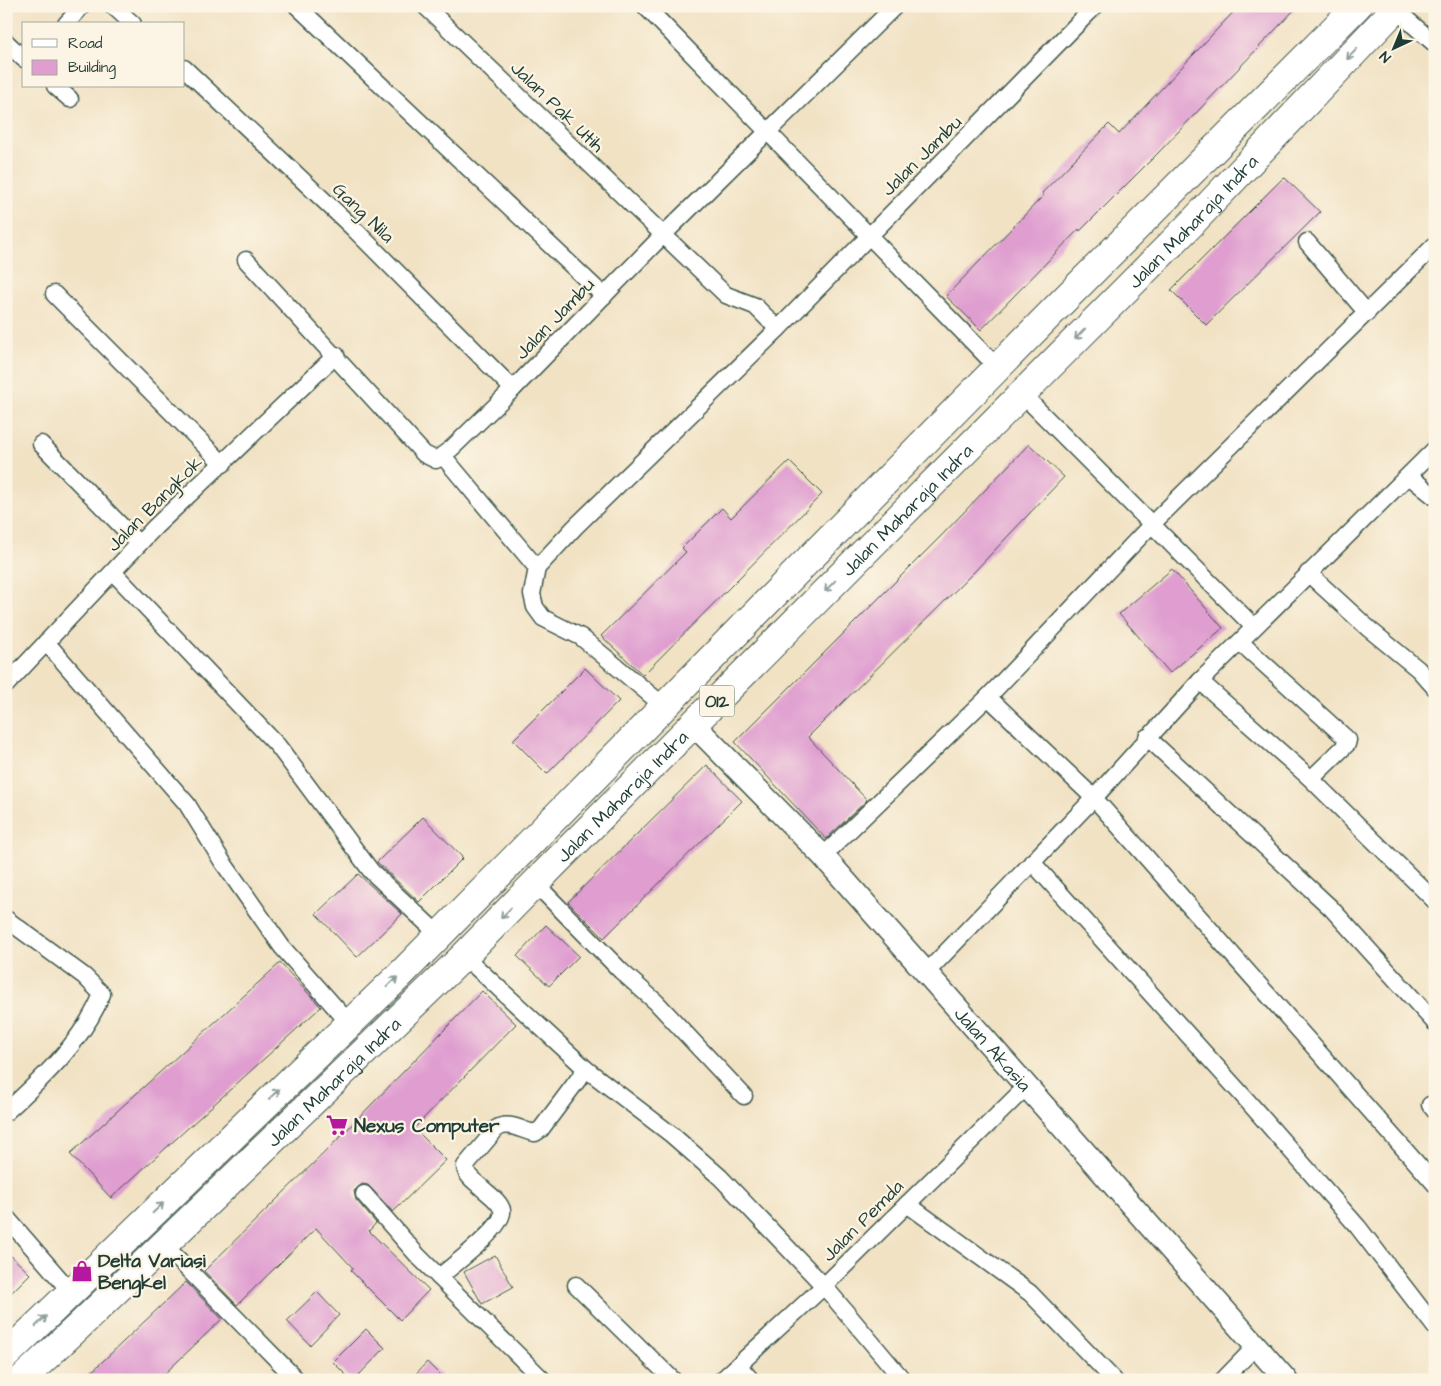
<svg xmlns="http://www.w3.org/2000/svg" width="1441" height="1386" font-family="'Architects Daughter',sans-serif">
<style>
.building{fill:#df9dd0}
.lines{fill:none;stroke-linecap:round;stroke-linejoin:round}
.street-casing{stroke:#3e564a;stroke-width:19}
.secondary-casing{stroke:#3e564a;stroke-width:25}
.highway-casing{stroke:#3e564a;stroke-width:30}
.street{stroke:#fff;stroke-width:16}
.secondary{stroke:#fff;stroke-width:22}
.highway{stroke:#fff;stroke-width:28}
.oneway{stroke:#8f9e9a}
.labels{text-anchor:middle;stroke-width:4.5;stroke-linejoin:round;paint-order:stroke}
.shield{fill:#fcf5e5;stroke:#617469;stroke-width:1}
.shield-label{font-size:18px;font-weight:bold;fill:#1f3d34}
.street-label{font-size:19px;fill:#1f3d34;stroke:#fcf5e5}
.poi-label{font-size:19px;font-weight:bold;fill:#1f3d34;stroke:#fcf5e5;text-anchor:start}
</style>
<rect width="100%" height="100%" fill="#fcf5e5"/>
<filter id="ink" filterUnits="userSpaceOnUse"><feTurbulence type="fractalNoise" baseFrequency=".02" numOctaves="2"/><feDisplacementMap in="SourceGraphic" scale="10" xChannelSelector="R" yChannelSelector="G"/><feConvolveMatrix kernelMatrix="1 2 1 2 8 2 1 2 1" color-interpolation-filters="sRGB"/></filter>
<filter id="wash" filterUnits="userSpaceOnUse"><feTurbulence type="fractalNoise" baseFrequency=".0096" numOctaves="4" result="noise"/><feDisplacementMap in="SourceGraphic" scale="20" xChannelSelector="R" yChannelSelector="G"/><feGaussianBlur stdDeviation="1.12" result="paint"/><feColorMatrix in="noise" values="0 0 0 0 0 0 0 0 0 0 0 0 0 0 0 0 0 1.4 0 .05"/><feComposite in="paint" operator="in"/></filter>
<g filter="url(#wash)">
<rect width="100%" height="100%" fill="#f1e2c4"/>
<g id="blocks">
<!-- building -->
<g class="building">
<path d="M1239,6H1298L1159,152L1080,231L1079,229L981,330L946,296L1044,195L1042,193L1109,124L1119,134Z"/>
<path d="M1284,177L1320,212L1206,325L1171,290Z"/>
<path d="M1029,444L1064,477L973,573L808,737L867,800L826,839L735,742L943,534Z"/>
<path d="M789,461L822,494L643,675L601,636L686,552L682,548L722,508L731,518Z"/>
<path d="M1172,569L1223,628L1170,673L1119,614Z"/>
<path d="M585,668L619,701L547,774L513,740Z"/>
<path d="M707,765L742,801L604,938L568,902Z"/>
<path d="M423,817L463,858L419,902L377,862Z"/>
<path d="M358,874L402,914L357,957L316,914Z"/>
<path d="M546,925L579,956L549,986L517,956Z"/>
<path d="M280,963L321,1007L111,1198L70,1154Z"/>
<path d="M482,991L516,1024L414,1128L446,1160L393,1212L368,1185L362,1184L354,1191L356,1200L376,1223L369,1231L429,1290L400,1320L351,1271L353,1268L316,1228L237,1305L204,1271L335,1142Z"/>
<path d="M6,1251L30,1274L6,1298Z"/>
<path d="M495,1255L513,1287L482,1304L464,1272Z"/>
<path d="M186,1282L222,1319L158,1380H83Z"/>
<path d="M317,1292L339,1315L310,1345L287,1321Z"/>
<path d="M366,1329L385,1348L354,1380H351L333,1362Z"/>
<path d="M427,1362L445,1380H410Z"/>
</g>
</g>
</g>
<g filter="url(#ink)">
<use href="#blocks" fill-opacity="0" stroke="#3e564a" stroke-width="1"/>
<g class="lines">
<!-- street casing -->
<g class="street-casing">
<g id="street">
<path d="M113,6L133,24"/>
<path d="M297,6L604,296"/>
<path d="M425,6L726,295L755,306L778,329"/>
<path d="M645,6L998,368"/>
<path d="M1395,9L1435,44"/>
<path d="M66,24L82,6"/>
<path d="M6,42L24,59"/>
<path d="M184,68L353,228L513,389"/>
<path d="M55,86L70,99"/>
<path d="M1307,242L1367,313"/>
<path d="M246,260L424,454L436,460L452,448L513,389L663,235L895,6"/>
<path d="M54,294L223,464"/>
<path d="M1022,394L1254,627"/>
<path d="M41,444L139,544"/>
<path d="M443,456L537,568"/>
<path d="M1409,476L1435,497"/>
<path d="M113,572L278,746L371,871L439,935"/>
<path d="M1308,573L1369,629L1418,669L1435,688"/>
<path d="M46,642L187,804L222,861L282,947L349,1023"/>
<path d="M1240,642L1348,740L1347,744L1311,779"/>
<path d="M1200,681L1311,779L1435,901"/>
<path d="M6,685L155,527L336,355"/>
<path d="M988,697L1094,798L1435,1184"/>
<path d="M665,707L581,637L543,618L535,607L532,594L537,568L575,527L778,329L1095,6"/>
<path d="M1147,737L1331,908L1435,1023"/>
<path d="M823,856L988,697L1153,523L1435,245"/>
<path d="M1032,862L1244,1097L1358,1227L1435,1327"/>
<path d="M535,883L621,971L656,1002L744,1096"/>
<path d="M6,919L84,976L102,994C84,1040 42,1079 6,1112"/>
<path d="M464,956L586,1069L672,1135L720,1177L824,1286L903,1380"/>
<path d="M926,973L1094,798L1200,681L1435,449"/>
<path d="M1430,1105L1435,1111"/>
<path d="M364,1194L418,1256L543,1380"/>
<path d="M907,1204L1030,1293L1114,1380"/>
<path d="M6,1217L71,1292"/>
<path d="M163,1244L297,1380"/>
<path d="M439,1277C452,1266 506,1226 502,1210C500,1201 487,1193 481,1187C474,1181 465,1175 465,1166L497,1128C510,1121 522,1131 535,1133L541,1129L586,1069"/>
<path d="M576,1285L673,1380"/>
<path d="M738,1365L751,1380"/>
<path d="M722,1380L824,1286L1028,1085"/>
<path d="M1223,1380L1255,1347"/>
</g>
</g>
<!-- secondary casing -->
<g class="secondary-casing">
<g id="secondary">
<path id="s1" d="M694,725L823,856L1286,1380"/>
</g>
</g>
<!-- highway casing -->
<g class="highway-casing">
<g id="highway">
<path d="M6,1355L399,976L1064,300L1357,6"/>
<path id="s2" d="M21,1380L78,1327L464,956L551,867L1191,224L1398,6"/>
</g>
</g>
<!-- street -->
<use href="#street" class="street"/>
<!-- secondary -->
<use href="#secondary" class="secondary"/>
<!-- highway -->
<use href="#highway" class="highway"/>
</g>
<!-- one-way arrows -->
<defs><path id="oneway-shaft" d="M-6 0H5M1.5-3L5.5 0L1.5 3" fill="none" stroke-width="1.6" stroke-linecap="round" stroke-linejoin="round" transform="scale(1.25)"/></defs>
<g class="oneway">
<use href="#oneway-shaft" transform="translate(1352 54) rotate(134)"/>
<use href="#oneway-shaft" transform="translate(1080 334) rotate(134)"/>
<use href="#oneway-shaft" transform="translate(830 586) rotate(134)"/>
<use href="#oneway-shaft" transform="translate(506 913) rotate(134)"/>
<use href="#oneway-shaft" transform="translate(392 982) rotate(-43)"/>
<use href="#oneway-shaft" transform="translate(274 1094) rotate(-44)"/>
<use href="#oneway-shaft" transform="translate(158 1208) rotate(-44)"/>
<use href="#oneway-shaft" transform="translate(41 1321) rotate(-44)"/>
</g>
</g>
<!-- icons -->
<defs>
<g id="supermarket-bare" transform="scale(1.725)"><path d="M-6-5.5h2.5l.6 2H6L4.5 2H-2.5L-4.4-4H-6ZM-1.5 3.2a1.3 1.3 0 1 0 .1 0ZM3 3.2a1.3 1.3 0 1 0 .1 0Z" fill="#b5179e" stroke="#fcf5e5" stroke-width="2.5" paint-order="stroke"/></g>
<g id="shop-bare" transform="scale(1.725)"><path d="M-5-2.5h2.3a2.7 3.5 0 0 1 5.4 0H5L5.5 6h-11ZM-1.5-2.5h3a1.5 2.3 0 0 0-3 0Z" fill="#b5179e" stroke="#fcf5e5" stroke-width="2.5" paint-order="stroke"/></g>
</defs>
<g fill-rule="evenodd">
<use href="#supermarket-bare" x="337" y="1125"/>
<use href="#shop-bare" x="82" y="1271"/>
</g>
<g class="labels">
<!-- shield labels -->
<rect class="shield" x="699.5" y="685.5" width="35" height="31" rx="4"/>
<g class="shield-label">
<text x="717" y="707">012</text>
</g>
<!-- street labels -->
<g class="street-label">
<text transform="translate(558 106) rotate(44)" y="7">Jalan Pak Utih</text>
<text transform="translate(921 155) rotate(-45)" y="7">Jalan Jambu</text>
<text transform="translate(364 212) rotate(44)" y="7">Gang Nila</text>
<text dy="7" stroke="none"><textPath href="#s2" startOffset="1648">Jalan Maharaja Indra</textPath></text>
<text transform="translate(554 318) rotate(-46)" y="7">Jalan Jambu</text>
<text transform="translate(154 503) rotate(-45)" y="7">Jalan Bangkok</text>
<text dy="7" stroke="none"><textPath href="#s2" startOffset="1242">Jalan Maharaja Indra</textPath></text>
<text dy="7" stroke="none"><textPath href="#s2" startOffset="838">Jalan Maharaja Indra</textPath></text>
<text dy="7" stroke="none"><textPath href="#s1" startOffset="441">Jalan Akasia</textPath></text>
<text dy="7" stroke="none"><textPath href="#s2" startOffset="432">Jalan Maharaja Indra</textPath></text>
<text transform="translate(862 1220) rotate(-45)" y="7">Jalan Pemda</text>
</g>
<!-- poi labels -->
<g class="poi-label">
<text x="354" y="1132">Nexus Computer</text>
<text x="98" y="1267">Delta Variasi<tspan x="98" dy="22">Bengkel</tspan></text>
</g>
</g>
<!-- margin -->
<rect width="1441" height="1386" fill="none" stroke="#fcf5e5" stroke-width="25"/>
<!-- legend -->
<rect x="22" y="22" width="162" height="65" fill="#fcf5e5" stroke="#a4ab9e"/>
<rect x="32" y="39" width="25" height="8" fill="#ffffff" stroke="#a4ab9e"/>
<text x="68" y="48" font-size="15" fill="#1f3d34">Road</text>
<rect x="32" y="60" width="25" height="15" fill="#df9dd0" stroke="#a4ab9e"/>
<text x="68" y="72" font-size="15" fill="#1f3d34">Building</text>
<!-- north arrow -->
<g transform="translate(1394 48) rotate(224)" stroke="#fcf5e5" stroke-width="4" paint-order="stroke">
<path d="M0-4L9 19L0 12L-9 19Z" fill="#1f3d34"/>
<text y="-8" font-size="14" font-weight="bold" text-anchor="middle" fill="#1f3d34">N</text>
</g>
</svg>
